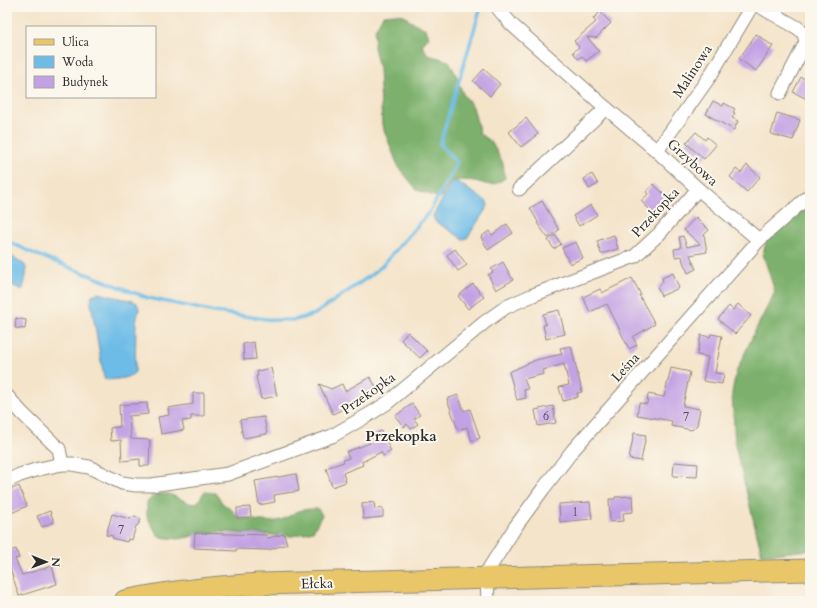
<svg xmlns="http://www.w3.org/2000/svg" width="817" height="608" font-family="Cardo,serif">
<style>
.forest{fill:#7cb06c;stroke:#546e4c}
.water{fill:#6dbce8;stroke:#4c748a}
.lines{fill:none;stroke-linecap:round;stroke-linejoin:round}
.stream{stroke:#6dbce8;stroke-width:3.5}
.building{fill:#c2a1e4}
.street-casing{stroke:#90887a;stroke-width:15}
.primary-casing{stroke:#90887a;stroke-width:23}
.street{stroke:#fff;stroke-width:13}
.primary{stroke:#e9c769;stroke-width:21}
.labels{text-anchor:middle;stroke-width:4;stroke-linejoin:round;paint-order:stroke}
.number-label{font-size:12px;fill:#514859}
.street-label{font-size:14px;fill:#2b2b2b;stroke:#fbf7ec}
.neighbourhood-label{font-size:15px;font-weight:bold;fill:#2b2b2b;stroke:#fbf7ec}
</style>
<rect width="100%" height="100%" fill="#fbf7ec"/>
<filter id="ink" filterUnits="userSpaceOnUse"><feTurbulence type="fractalNoise" baseFrequency=".025" numOctaves="2"/><feDisplacementMap in="SourceGraphic" scale="8" xChannelSelector="R" yChannelSelector="G"/><feConvolveMatrix kernelMatrix="1 2 1 2 8 2 1 2 1" color-interpolation-filters="sRGB"/></filter>
<filter id="wash" filterUnits="userSpaceOnUse"><feTurbulence type="fractalNoise" baseFrequency=".012" numOctaves="4" result="noise"/><feDisplacementMap in="SourceGraphic" scale="16" xChannelSelector="R" yChannelSelector="G"/><feGaussianBlur stdDeviation="0.9" result="paint"/><feColorMatrix in="noise" values="0 0 0 0 0 0 0 0 0 0 0 0 0 0 0 0 0 1.4 0 .05"/><feComposite in="paint" operator="in"/></filter>
<g filter="url(#wash)">
<rect width="100%" height="100%" fill="#f4e4ca"/>
<!-- forest -->
<g class="forest">
<path d="M396,14L404,15L410,21L426,29L429,37L422,45L428,55L449,61L456,75L463,94L473,107L480,134L492,143L503,163L505,178C491,188 490,185 475,181C468,180 459,180 452,180L440,198L417,190L398,166L382,125L379,69L374,47L375,30L383,15Z"/>
<path d="M810,199V550L762,555L735,445L732,393L736,372L757,327L775,292L763,254L766,242Z"/>
<path d="M204,492L215,493L223,504L232,510L239,519C251,518 263,523 276,521C284,520 289,516 296,512C303,509 311,509 318,509L322,515L313,531L292,536L220,532L201,533L189,537L178,539L159,537L147,517V502L157,494H169L192,504L198,502Z"/>
</g>
<!-- water -->
<g class="water">
<path d="M456,181L487,202L488,206L467,238L463,239L435,221L433,216L435,212L452,182Z"/>
<path d="M7,254C29,266 29,264 23,289H20L7,283Z"/>
<path d="M98,293L133,301L137,303L139,309L136,322L135,372C129,379 116,379 107,380L104,378L91,303L92,295Z"/>
</g>
<g class="lines">
<!-- stream -->
<path class="stream" d="M7,241L35,254L148,298L215,312L274,320H295L315,314L371,275L382,266L430,211L457,163L440,144L481,7"/>
</g>
<g id="blocks">
<!-- building -->
<g class="building">
<path d="M600,12L611,23L596,38L587,37L599,51L586,61L582,56L578,59L573,52L579,47L574,41L596,22L593,19Z"/>
<path d="M756,34L773,46L756,71L739,59Z"/>
<path d="M484,69L500,84L490,96L473,81Z"/>
<path d="M801,77L810,81V93L807,99L793,92Z"/>
<path d="M713,101L723,106L724,103L735,109L733,112L735,113L732,118L738,121L734,130L706,114Z"/>
<path d="M777,113L800,120L793,140L771,134Z"/>
<path d="M526,118L538,134L521,147L509,132Z"/>
<path d="M696,132L705,140L707,137L716,145L704,159L686,143Z"/>
<path d="M747,165L760,177L747,192L730,177L736,169L741,173Z"/>
<path d="M592,174L598,184L589,189L584,179Z"/>
<path d="M653,184L671,200L656,216L641,201L648,194L646,192Z"/>
<path d="M542,201L559,230L548,238L537,223L538,222L530,208Z"/>
<path d="M591,205L597,215L579,226L573,216Z"/>
<path d="M696,217L709,230L704,235L707,252L690,255L696,269L688,273L683,262L682,256L675,257L674,249L681,248L679,237L683,236L687,247L700,244L684,230Z"/>
<path d="M507,224L513,233L488,250L481,237L489,231L492,235Z"/>
<path d="M555,235L561,244L554,249L548,240Z"/>
<path d="M614,235L618,249L601,254L597,241Z"/>
<path d="M576,242L583,258L570,264L562,248Z"/>
<path d="M455,249L467,265L458,271L447,255Z"/>
<path d="M503,262L513,280L496,290L488,275L493,272L491,269Z"/>
<path d="M673,273L679,288L661,296L657,287L663,282L662,278Z"/>
<path d="M632,278L641,295H639L655,324L633,337L637,345L629,349L607,304L590,312L583,297L600,289L602,293Z"/>
<path d="M473,284L484,297L468,309L458,296Z"/>
<path d="M738,304L751,316L735,334L718,319L729,306L733,310Z"/>
<path d="M559,310L565,334L546,339L543,325H546L543,314Z"/>
<path d="M16,318L26,320L25,329L15,328Z"/>
<path d="M408,332L427,351L420,358L401,340Z"/>
<path d="M711,334L722,336L715,373L724,374L722,384L703,381L708,357L697,355L701,335L710,337Z"/>
<path d="M254,342L256,359L244,360L243,344Z"/>
<path d="M571,346L582,392L577,393L578,397L563,401L559,387L569,385L564,364L543,370L544,374L524,379L528,389L524,390L526,398L517,400L509,372L536,360L562,354L560,348Z"/>
<path d="M271,368L277,396L261,399L256,376H258L257,371Z"/>
<path d="M671,368L690,372L683,406L700,409L697,425L692,430L671,426L672,421L637,415L639,403L647,404L648,394L664,397Z"/>
<path d="M370,377L378,390L351,405L333,414L319,384L331,389L342,384L345,391Z"/>
<path d="M193,393H204V416H191V420L182,421L184,430L161,434L158,417L169,415L168,408L193,404Z"/>
<path d="M458,395L464,411L470,409L480,438L472,441L467,427L458,430L447,399Z"/>
<path d="M147,403L148,414L129,416L131,439L150,440L149,466H140V459L122,461L121,440L111,441L110,428L120,427L119,405Z"/>
<path d="M412,404L420,415L414,419L418,424L411,429L407,424L404,427L395,416Z"/>
<path d="M553,406L556,423L538,426L535,410Z"/>
<path d="M264,417L267,434L243,438L240,420Z"/>
<path d="M381,431L391,451L383,456L381,452L362,462L363,465L343,473L346,482L332,487L326,468L344,462L343,460L349,458L346,452L370,443L368,438Z"/>
<path d="M634,433L646,435L641,461L629,459Z"/>
<path d="M674,462L698,464L697,477L673,476Z"/>
<path d="M296,474L299,491L274,495L275,502L259,505L255,481Z"/>
<path d="M19,486L27,506L7,515V491Z"/>
<path d="M632,496L633,512L623,513L624,521L610,522L609,499H615V497Z"/>
<path d="M374,502L375,509L383,508V517L363,519L362,504Z"/>
<path d="M590,502L592,519L560,522L559,504Z"/>
<path d="M250,507L251,517L237,518V508Z"/>
<path d="M50,511L54,522L42,527L37,516Z"/>
<path d="M112,514L130,519L134,516L141,519L138,525L136,526L132,540L128,539L127,542L112,538L113,536L106,535Z"/>
<path d="M195,533L267,535L268,538L284,534L287,544L268,550L236,549V551L217,550V549L194,548Z"/>
<path d="M16,549L19,558L15,559L22,575L52,566L57,584L19,596L8,562L7,563V552Z"/>
</g>
</g>
</g>
<g filter="url(#ink)">
<use href="#blocks" fill-opacity="0" stroke="#90887a" stroke-width="1"/>
<g class="lines">
<!-- street casing -->
<g class="street-casing">
<g id="street">
<path d="M497,7L511,24L606,108L657,151L698,189L759,240"/>
<path d="M761,7L798,28L804,34L806,42L780,93"/>
<path d="M657,151L710,76L751,7"/>
<path d="M519,189L606,108"/>
<path d="M7,396L22,413L59,449L62,464"/>
<path d="M7,481L20,475L39,469L62,464H72L89,467L122,483L136,485H151L228,474L332,436L370,414L387,403L485,322L506,307L533,295L635,256L659,234L698,189"/>
<path d="M488,601L487,579L488,570L516,526L543,489L573,450L759,240L810,195"/>
</g>
</g>
<!-- primary casing -->
<g class="primary-casing">
<path id="primary" d="M125,601C170,591 214,587 260,584L810,570"/>
</g>
<!-- street -->
<use href="#street" class="street"/>
<!-- primary -->
<use href="#primary" class="primary"/>
</g>
</g>
<g class="labels">
<!-- number labels -->
<g class="number-label">
<text x="546" y="420">6</text>
<text x="686" y="421">7</text>
<text x="575" y="516">1</text>
<text x="121" y="534">7</text>
</g>
<!-- street labels -->
<g class="street-label">
<text transform="translate(692 71) rotate(-57)" y="5">Malinowa</text>
<text transform="translate(693 162) rotate(42)" y="5">Grzybowa</text>
<text transform="translate(655 212) rotate(-47)" y="5">Przekopka</text>
<text transform="translate(625 367) rotate(-48)" y="5">Leśna</text>
<text transform="translate(368 393) rotate(-35)" y="5">Przekopka</text>
<text transform="translate(317 583) rotate(-2)" y="5">Ełcka</text>
</g>
<!-- neighbourhood labels -->
<g class="neighbourhood-label">
<text x="401" y="441">Przekopka</text>
</g>
</g>
<!-- margin -->
<rect width="817" height="608" fill="none" stroke="#fbf7ec" stroke-width="24"/>
<!-- legend -->
<rect x="26" y="26" width="130" height="72" fill="#fbf7ec" stroke="#a8a59f"/>
<rect x="34" y="39" width="20" height="6" fill="#e9c769" stroke="#a8a59f"/>
<text x="62" y="46" font-size="12" fill="#2b2b2b">Ulica</text>
<rect x="34" y="56" width="20" height="12" fill="#6dbce8" stroke="#a8a59f"/>
<text x="62" y="66" font-size="12" fill="#2b2b2b">Woda</text>
<rect x="34" y="76" width="20" height="12" fill="#c2a1e4" stroke="#a8a59f"/>
<text x="62" y="86" font-size="12" fill="#2b2b2b">Budynek</text>
<!-- north arrow -->
<g transform="translate(46 562) rotate(91)" stroke="#fbf7ec" stroke-width="3" paint-order="stroke">
<path d="M0-3L7 15L0 10L-7 15Z" fill="#2b2b2b"/>
<text y="-6" font-size="11" font-weight="bold" text-anchor="middle" fill="#2b2b2b">N</text>
</g>
</svg>
